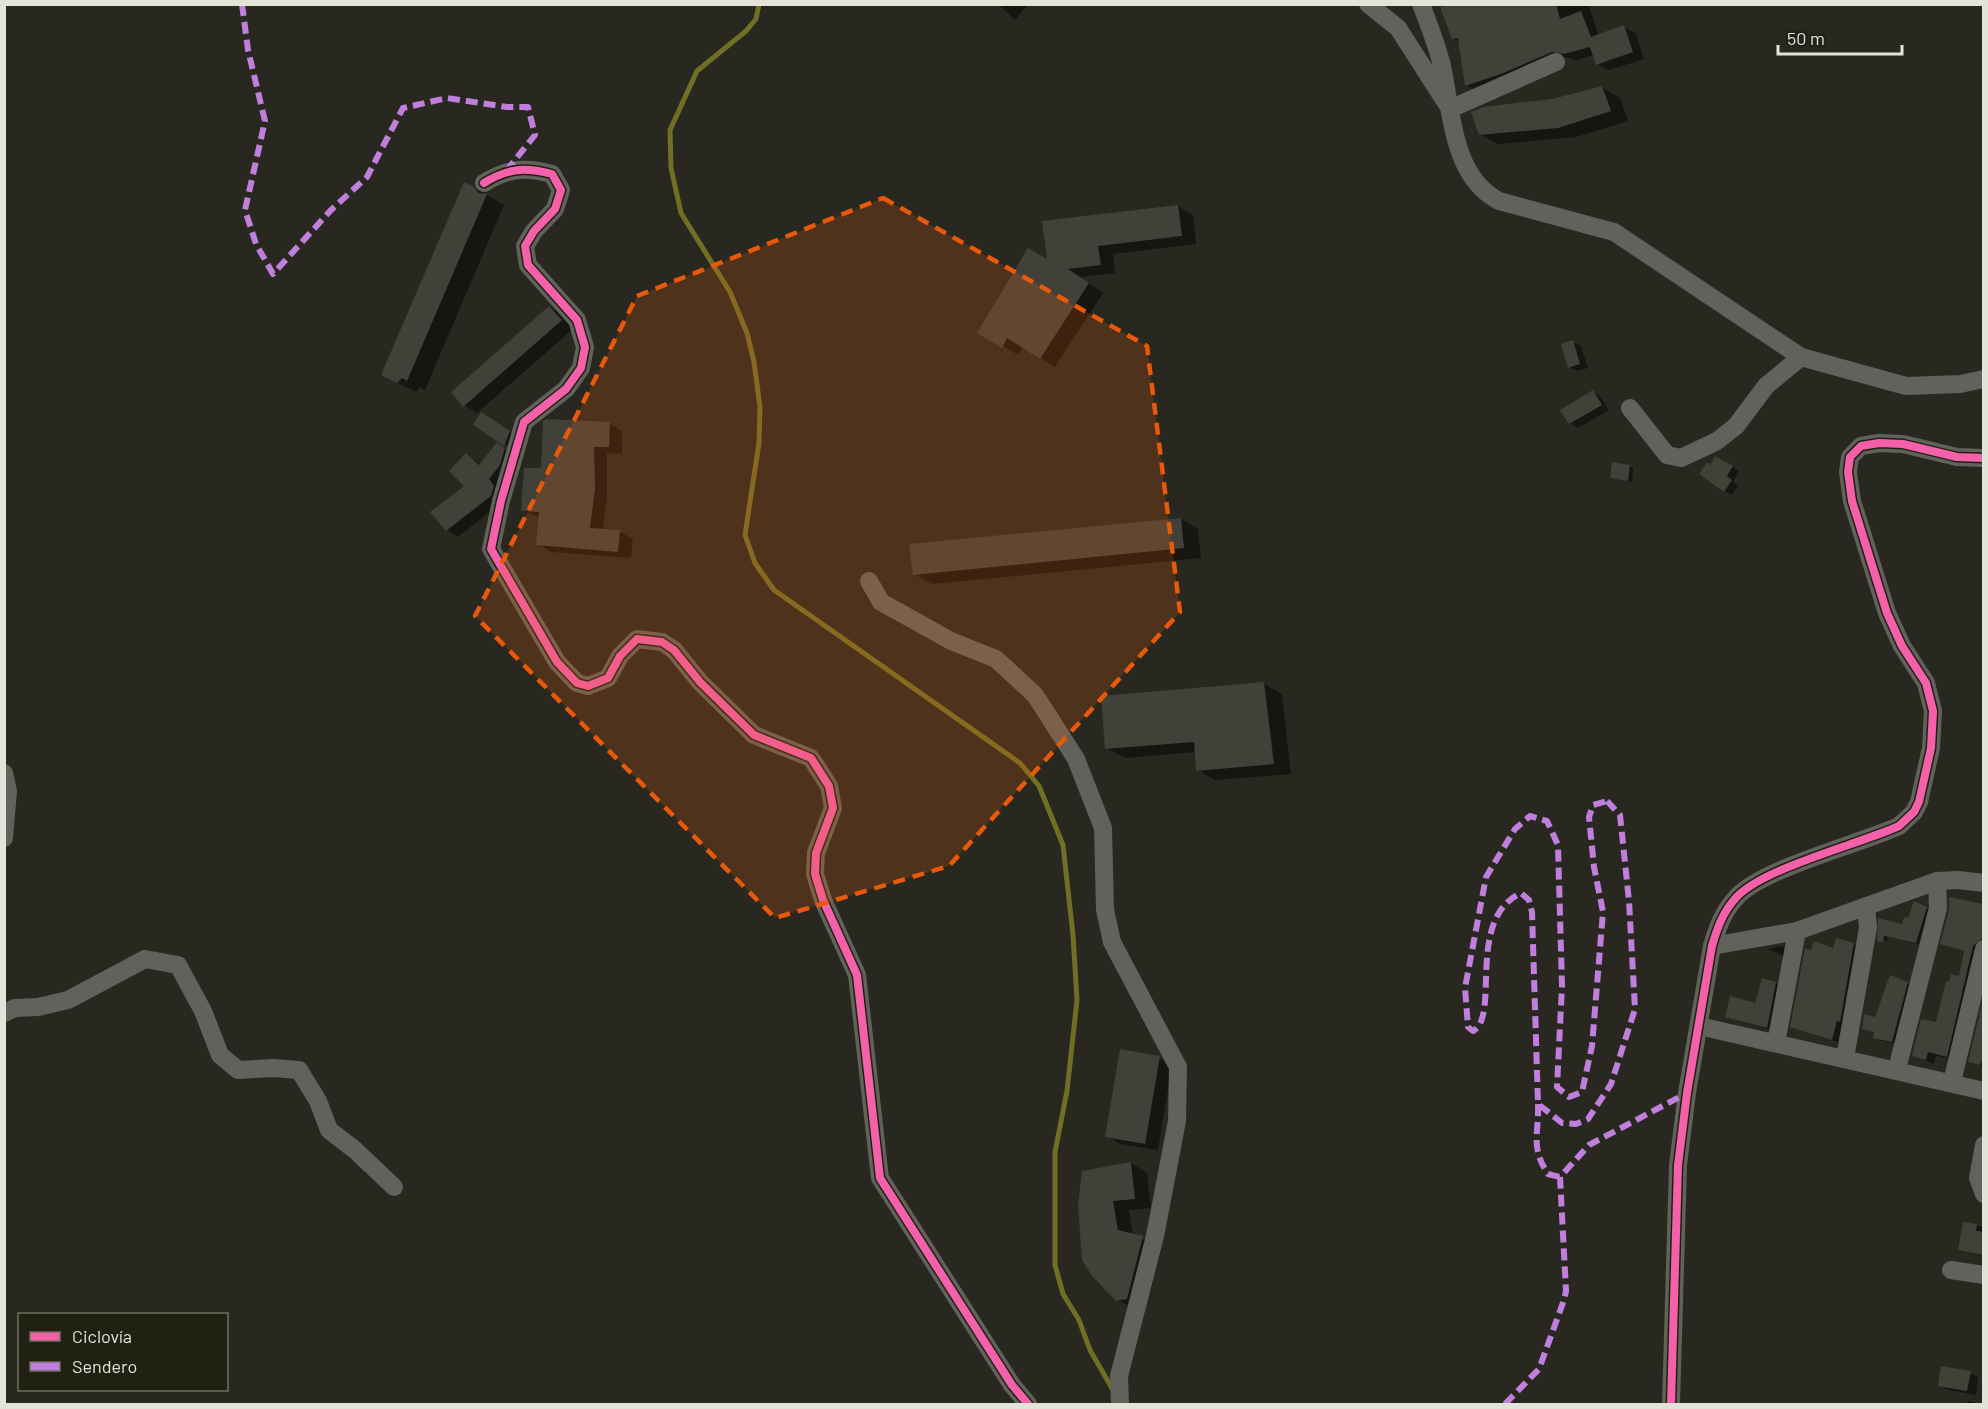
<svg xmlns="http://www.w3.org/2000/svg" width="1988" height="1409" font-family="Barlow,sans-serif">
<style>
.shadow{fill:#0007}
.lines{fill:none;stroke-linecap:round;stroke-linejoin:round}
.stream{stroke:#706f25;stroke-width:5}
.building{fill:#41413a}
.minor{stroke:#62625c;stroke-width:18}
.quiet{stroke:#c07fdc;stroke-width:6;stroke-dasharray:12 6;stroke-linecap:butt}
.cycleway-casing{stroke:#212113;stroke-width:11}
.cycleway{stroke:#f560ab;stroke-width:8}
.marked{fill:#e8590c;fill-opacity:0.2;stroke:#e8590c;stroke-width:4.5;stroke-dasharray:12 8;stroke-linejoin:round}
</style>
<rect width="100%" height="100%" fill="#282820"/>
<!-- shadow -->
<g class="shadow">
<path d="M998,4H1028L1015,20Z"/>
<path d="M1472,4H1588L1599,36L1624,27L1636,34L1644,59L1609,70L1597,64L1594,55L1577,60L1565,57L1513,80L1478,92L1466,85L1460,42L1453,38Z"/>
<path d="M1602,88L1620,98L1628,121L1576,137L1498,144L1480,134L1552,100Z"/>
<path d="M473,187L504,205L425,390L420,387L416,392L382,375Z"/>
<path d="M1178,206L1193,215L1196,244L1113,254L1115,273L1079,277L1103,293L1055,367L1023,347L1018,355L980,332L1048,261Z"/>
<path d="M550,308L563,315L574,328L477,413L464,405Z"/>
<path d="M1573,342L1581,346L1588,368L1577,371L1569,367Z"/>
<path d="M1593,392L1601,397L1609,410L1578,428L1570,423Z"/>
<path d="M490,419L517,437L513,449L505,444Z"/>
<path d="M609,423L622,431V454L607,453V496L603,530L620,532L633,539L631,558L551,552L538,544L540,518L522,510L543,469Z"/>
<path d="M497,444L509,451L502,502L458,537L447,530L466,486L467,455L481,465Z"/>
<path d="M1716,458L1739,471L1733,482L1738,485L1732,495L1725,491L1710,466Z"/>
<path d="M1630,466L1633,468L1632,482L1612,477Z"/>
<path d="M1181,519L1198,529L1201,558L932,584L914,574Z"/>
<path d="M1264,684L1282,694L1291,774L1215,780L1198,770L1196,752L1125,758L1107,748Z"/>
<path d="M1950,899L1984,906V949L1955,1060L1936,1056L1934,1064L1914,1055L1937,1024L1951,983L1960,977L1965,952L1942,943L1950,911Z"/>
<path d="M1915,903L1930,910L1919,944L1888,937L1887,941L1881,940L1880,920L1903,926L1909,920Z"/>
<path d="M1853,944L1860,948L1838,1042L1792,1026L1834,950Z"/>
<path d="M1783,946L1791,951L1789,959L1768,949Z"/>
<path d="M1775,983L1782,987L1774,1031L1727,1017L1756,1004Z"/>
<path d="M1907,983L1912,986L1897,1044L1880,1040L1875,1037V1033L1863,1028L1876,1019Z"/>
<path d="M1984,1006V1067L1970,1061Z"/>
<path d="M1159,1058L1172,1065L1158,1150L1120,1144L1107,1136Z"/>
<path d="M1131,1163L1147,1173L1151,1208L1129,1210L1133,1235L1159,1247L1134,1309L1117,1299L1083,1259Z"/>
<path d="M1964,1223L1984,1227V1256L1960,1250Z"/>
<path d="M1970,1373L1978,1377L1976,1395L1948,1390L1940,1385Z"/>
<path d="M1968,1401L1983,1404H1967Z"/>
</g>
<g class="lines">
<!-- stream -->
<path class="stream" d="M759,4L756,19L746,31L697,71L670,130L671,168L681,213L730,292L747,333L754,362L760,407L759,443L745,535L755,563L774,590L1020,763L1039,786L1063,845L1073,935L1077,1000L1067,1091L1055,1152V1265L1063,1294L1079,1320L1090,1350L1113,1390"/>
</g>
<!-- building -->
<g class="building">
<path d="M1460,4H1556L1560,19L1581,11L1591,37L1624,25L1633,52L1596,65L1590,47L1564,54L1552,52L1501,74L1465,86L1458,38L1452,39L1440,7Z"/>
<path d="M1602,86L1611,111L1558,128L1479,135L1471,112L1483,107L1552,99Z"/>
<path d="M464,182L473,186L479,193L487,194L407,381L402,378L397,383L381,375Z"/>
<path d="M1178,205L1182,236L1098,246L1101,265L1068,269L1089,283L1040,359L1007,338L1002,348L977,333L1028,248L1047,259L1042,221Z"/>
<path d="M549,306L562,320L463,407L451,392Z"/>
<path d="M1573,340L1580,364L1568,368L1561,344Z"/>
<path d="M1593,390L1602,405L1569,424L1560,410Z"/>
<path d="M481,412L510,431L504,446L473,425Z"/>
<path d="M546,419L610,422L609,447H594L595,488L590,528L620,530L618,552L536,545L539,512L521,511L524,468H541L543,421Z"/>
<path d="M497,442L505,448L500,465L489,479L494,486L491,496L446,531L430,512L464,486L449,471L466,453L479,465Z"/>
<path d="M1715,456L1733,466L1727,476L1732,480L1724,492L1699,474L1707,462L1710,465Z"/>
<path d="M1612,462L1630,465L1628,481L1610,478Z"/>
<path d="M1181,518L1184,548L913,575L909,544Z"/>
<path d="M1264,682L1274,764L1196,771L1194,742L1105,749L1101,696Z"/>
<path d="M1949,897L1983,904V938L1973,946L1947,1057L1928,1052L1926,1060L1912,1056L1921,1019L1936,1022L1946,981L1949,982L1951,974L1959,976L1964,951L1940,944L1949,910Z"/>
<path d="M1914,901L1927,907L1916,943L1884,936L1883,942L1877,941L1878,918L1902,924L1904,917L1908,918Z"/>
<path d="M1836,938L1854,943L1840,1022L1837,1021L1832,1040L1790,1027L1805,948L1811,950L1814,941L1833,948Z"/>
<path d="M1890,975L1908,982L1892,1042L1873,1038L1874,1032L1862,1029L1864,1014L1875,1017Z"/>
<path d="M1762,978L1776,982L1767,1028L1725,1017L1730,996L1755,1003Z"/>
<path d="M1983,999V1058L1980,1065L1968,1062Z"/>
<path d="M1120,1049L1160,1056L1145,1144L1105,1137Z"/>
<path d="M1131,1162L1135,1199L1113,1201L1118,1230L1143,1236L1127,1299L1116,1301L1092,1276L1082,1260L1078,1205L1082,1171Z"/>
<path d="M1963,1222L1977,1224L1976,1231L1983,1232V1255L1958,1250Z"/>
<path d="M1941,1366L1971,1371L1967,1391L1938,1386Z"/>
</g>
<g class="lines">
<!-- minor -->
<g class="minor">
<path d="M1368,4L1398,28L1450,109L1556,62"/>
<path d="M1421,4C1429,25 1437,45 1442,66C1452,112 1452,177 1499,201L1614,232L1801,357L1906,386L1960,384L1984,379"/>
<path d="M484,183C508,168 525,167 552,174L561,190L555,209L534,231L525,246L528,265L577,320L585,347L581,368L566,389L524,422L501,501L491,549L557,662L577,683L588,686L608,678L620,656L637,639L662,642L674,650L700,682L754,735L811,758L829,786L833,808L816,853L815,874L823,900L857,975L880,1178L1012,1385L1028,1404"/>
<path d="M1630,408L1667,455L1681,458L1717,441L1736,426L1766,386L1801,357"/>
<path d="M869,581L881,602L951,641L996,659L1035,695L1076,759L1103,828L1105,910L1112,942L1178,1067L1177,1121L1155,1236L1119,1376L1120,1404"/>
<path d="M4,773L8,791L4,838"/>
<path d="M1712,946L1797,931L1937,881L1958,880L1984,883"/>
<path d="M4,1013L15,1008L38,1007L68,1000L145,959L178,965L203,1011L220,1055L238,1070L273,1068L299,1070L318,1101L329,1130L355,1150L394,1187"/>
<path d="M1699,1026L1984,1091"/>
<path d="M1776,1043L1797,931"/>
<path d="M1845,1058L1868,928L1866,906"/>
<path d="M1897,1069L1938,908L1937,881"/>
<path d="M1952,1082L1984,949"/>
<path d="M1984,1145L1978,1178L1984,1194"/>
<path d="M1951,1270L1984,1275"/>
<path d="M1671,1404L1678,1165L1687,1093L1712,946C1717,929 1722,914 1734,900C1758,869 1860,844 1899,826L1914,812L1919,802L1931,748L1933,711L1926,683L1902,646L1887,613L1852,501L1848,472L1850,457L1861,446L1879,443L1903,444L1957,457L1984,458"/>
</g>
<!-- quiet -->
<g class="quiet">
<path d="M242,4L248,50L265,121L245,210L256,244L273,274L331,210L367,177L403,108L447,98L507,107H528L535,135L507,170"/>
<path d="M1607,801L1620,815L1629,901L1635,1009L1611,1084L1588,1119L1576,1124L1562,1123L1538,1104L1532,912L1529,900L1521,893C1465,919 1501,1016 1473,1031L1468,1027L1465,988L1486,877L1515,829L1530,816L1547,821L1558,845L1562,986L1557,1087L1569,1097L1582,1092L1592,1046L1603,912L1594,867L1589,817L1593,805Z"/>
<path d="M1538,1104C1539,1134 1530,1147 1548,1174L1560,1177"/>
<path d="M1505,1404L1539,1369L1564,1300L1566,1291L1560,1177L1589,1145L1687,1093"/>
</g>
<!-- cycleway casing -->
<g class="cycleway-casing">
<g id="cycleway">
<path d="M484,183C508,168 525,167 552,174L561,190L555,209L534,231L525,246L528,265L577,320L585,347L581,368L566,389L524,422L501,501L491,549L557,662L577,683L588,686L608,678L620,656L637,639L662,642L674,650L700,682L754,735L811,758L829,786L833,808L816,853L815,874L823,900L857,975L880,1178L1012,1385L1028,1404"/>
<path d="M1671,1404L1678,1165L1687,1093L1712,946C1717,929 1722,914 1734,900C1758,869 1860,844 1899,826L1914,812L1919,802L1931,748L1933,711L1926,683L1902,646L1887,613L1852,501L1848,472L1850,457L1861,446L1879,443L1903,444L1957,457L1984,458"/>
</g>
</g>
<!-- cycleway -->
<use href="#cycleway" class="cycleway"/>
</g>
<!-- marked area -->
<path class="marked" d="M883,198L1147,346L1180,612L949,866L775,918L475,616L637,296Z"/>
<!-- border -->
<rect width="1988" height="1409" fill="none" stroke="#e3e3da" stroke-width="12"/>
<!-- legend -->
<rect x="18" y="1313" width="210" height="78" fill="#212113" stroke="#6f6f63" stroke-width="1.5"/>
<rect x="30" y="1332" width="30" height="9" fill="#f560ab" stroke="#6f6f63" stroke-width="1.5"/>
<text x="72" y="1343" font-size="18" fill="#e3e3da">Ciclovía</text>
<rect x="30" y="1362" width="30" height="9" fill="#c07fdc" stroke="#6f6f63" stroke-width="1.5"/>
<text x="72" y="1373" font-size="18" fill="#e3e3da">Sendero</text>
<!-- scale -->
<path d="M1778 45v9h124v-9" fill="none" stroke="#e3e3da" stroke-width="3"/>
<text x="1787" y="45" font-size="18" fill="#e3e3da" stroke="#212113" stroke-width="4.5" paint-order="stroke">50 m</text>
</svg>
